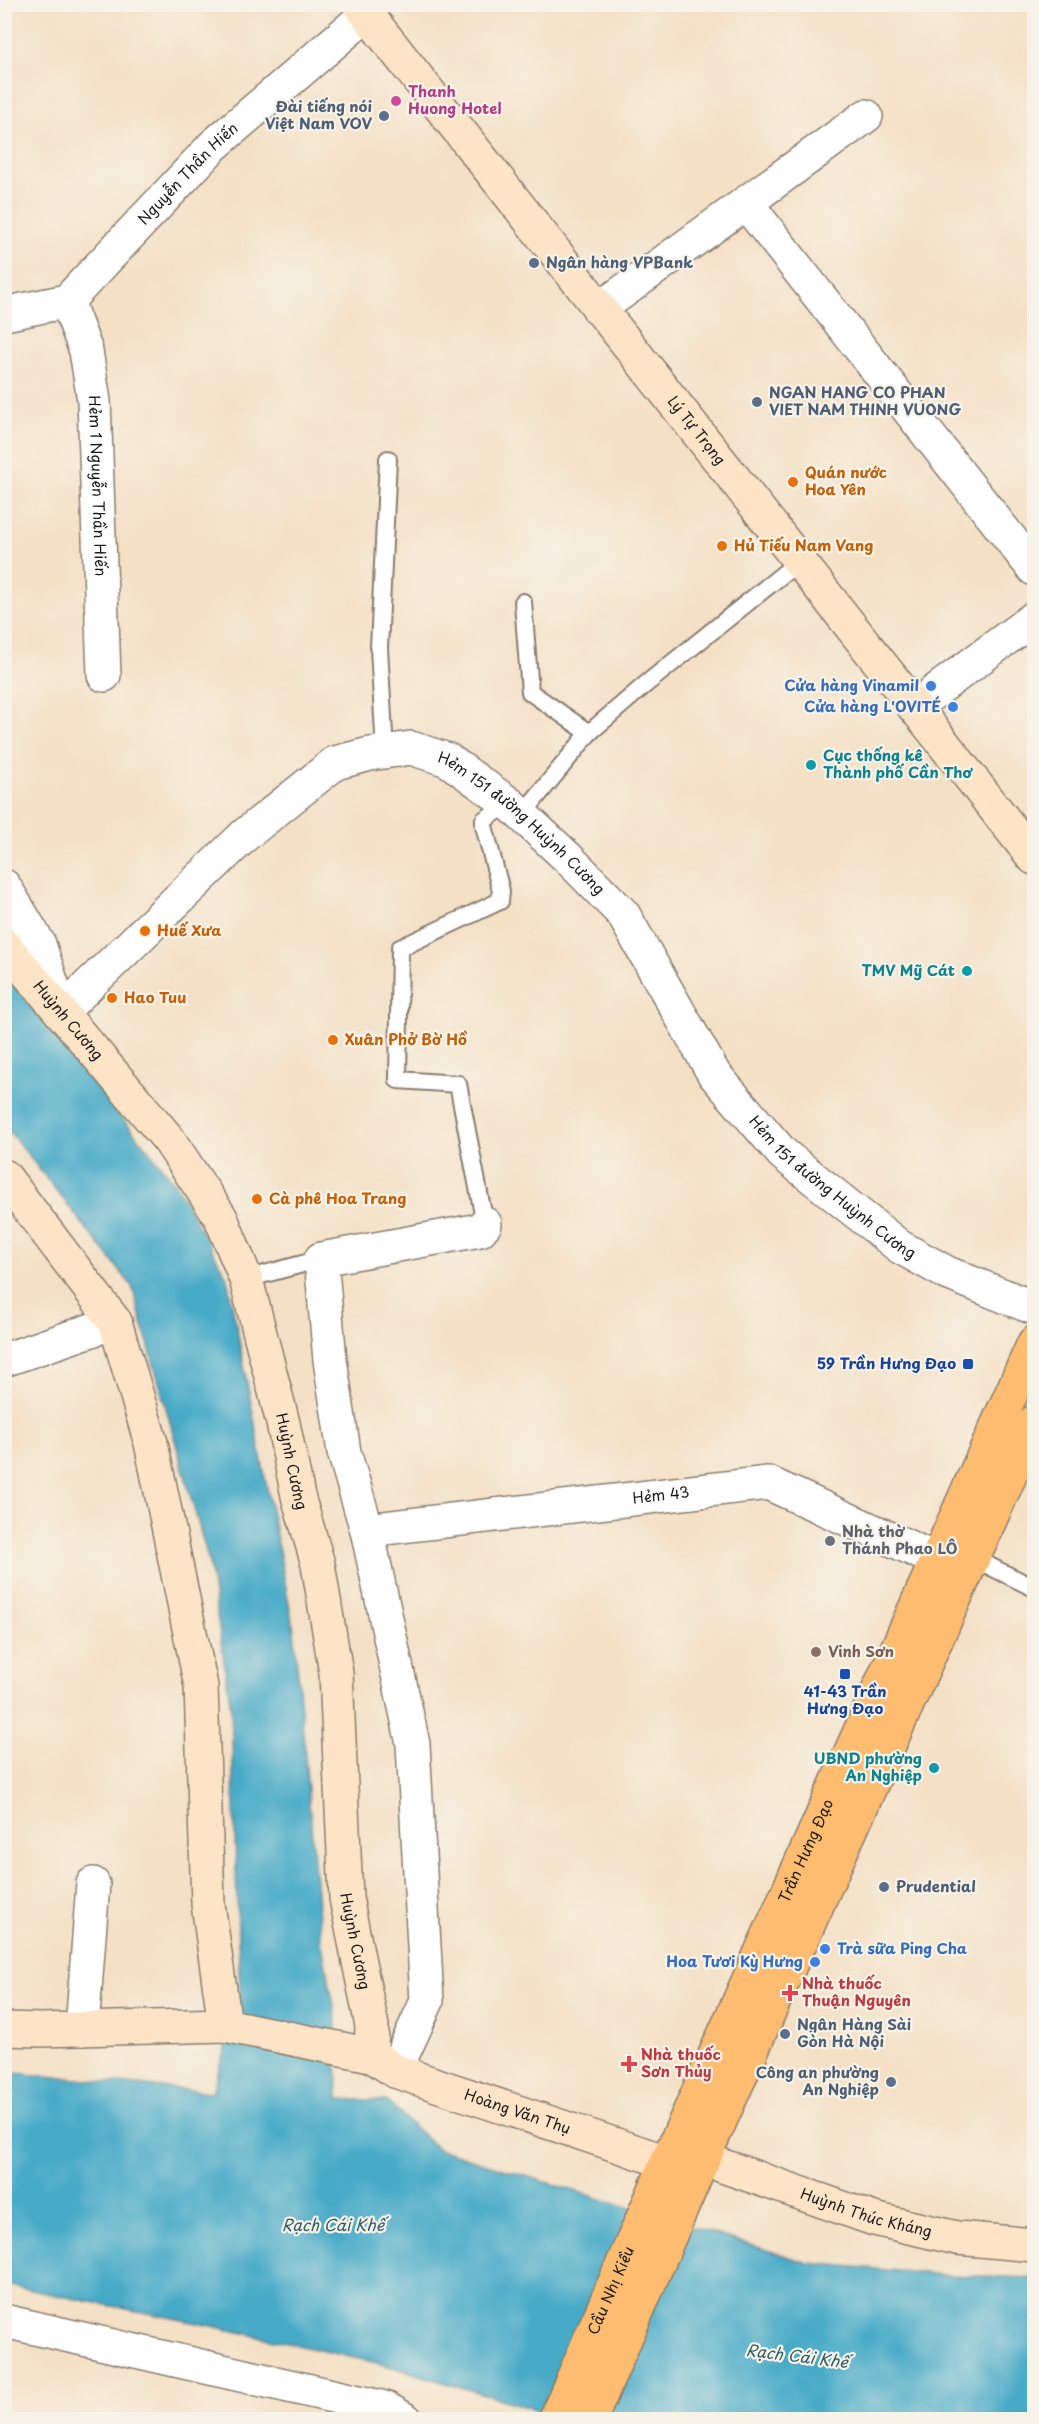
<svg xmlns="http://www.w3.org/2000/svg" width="1039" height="2424" font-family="'Playpen Sans',sans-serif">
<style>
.water{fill:#47aac7;stroke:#326372;stroke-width:1.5}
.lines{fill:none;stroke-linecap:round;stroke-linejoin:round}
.lane-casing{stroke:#887e70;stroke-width:20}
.street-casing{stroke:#887e70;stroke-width:36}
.secondary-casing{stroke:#887e70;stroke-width:36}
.highway-casing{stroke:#887e70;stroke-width:36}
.lane{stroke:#fff;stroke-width:16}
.street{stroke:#fff;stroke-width:33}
.secondary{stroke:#fee4c6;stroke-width:33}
.highway{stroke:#fdbc70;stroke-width:33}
.hotel-dot{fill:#d1479c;stroke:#f7f3e8;stroke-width:2}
.service-dot{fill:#5c6f8a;stroke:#f7f3e8;stroke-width:2}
.food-dot{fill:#e8710a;stroke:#f7f3e8;stroke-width:2}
.shop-dot{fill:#3f7fe0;stroke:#f7f3e8;stroke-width:2}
.culture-dot{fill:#0f9aa8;stroke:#f7f3e8;stroke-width:2}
.transit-dot{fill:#1a4fb4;stroke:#f7f3e8;stroke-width:2}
.worship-dot{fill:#6b7280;stroke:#f7f3e8;stroke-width:2}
.education-dot{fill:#8d6e63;stroke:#f7f3e8;stroke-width:2}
.health-dot{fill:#e0444e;stroke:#f7f3e8;stroke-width:2}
.labels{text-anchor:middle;stroke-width:4.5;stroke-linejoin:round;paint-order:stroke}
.hotel-label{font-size:15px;font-weight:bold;fill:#b23c85;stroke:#f7f3e8;text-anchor:start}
.service-label{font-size:15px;font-weight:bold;fill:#4e5e75;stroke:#f7f3e8;text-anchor:start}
.street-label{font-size:15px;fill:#1c1c1c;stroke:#f7f3e8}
.food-label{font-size:15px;font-weight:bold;fill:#c56008;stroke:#f7f3e8;text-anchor:start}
.shop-label{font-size:15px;font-weight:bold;fill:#366cbe;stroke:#f7f3e8;text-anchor:end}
.culture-label{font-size:15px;font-weight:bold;fill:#0d838f;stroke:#f7f3e8;text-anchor:end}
.transit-label{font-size:15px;font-weight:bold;fill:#164399;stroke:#f7f3e8;text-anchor:end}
.worship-label{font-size:15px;font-weight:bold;fill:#5b616d;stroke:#f7f3e8;text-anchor:start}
.education-label{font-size:15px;font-weight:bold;fill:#785e54;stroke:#f7f3e8;text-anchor:start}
.health-label{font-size:15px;font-weight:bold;fill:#be3a42;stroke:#f7f3e8;text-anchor:start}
.water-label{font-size:16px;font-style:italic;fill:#2f5c69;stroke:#f7f3e8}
</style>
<rect width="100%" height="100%" fill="#f7f3e8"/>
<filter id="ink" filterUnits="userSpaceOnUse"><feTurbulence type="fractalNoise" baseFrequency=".0167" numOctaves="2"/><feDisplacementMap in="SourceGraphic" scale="12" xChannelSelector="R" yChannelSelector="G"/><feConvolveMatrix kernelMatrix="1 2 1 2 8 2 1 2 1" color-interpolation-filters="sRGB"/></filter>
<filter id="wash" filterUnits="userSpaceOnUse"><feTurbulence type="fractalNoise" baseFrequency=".008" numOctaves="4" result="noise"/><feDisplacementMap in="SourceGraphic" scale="24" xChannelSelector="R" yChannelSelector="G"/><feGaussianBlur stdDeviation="1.35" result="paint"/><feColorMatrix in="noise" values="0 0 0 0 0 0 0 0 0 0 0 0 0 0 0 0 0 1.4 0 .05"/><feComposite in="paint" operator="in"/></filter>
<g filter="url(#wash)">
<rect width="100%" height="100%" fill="#f4e0c5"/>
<!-- water -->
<path class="water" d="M4,973L175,1183L227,1277L294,1630L321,1940L336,2016L338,2099L386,2101L438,2149L809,2263L944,2275L1034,2278V2419H561L554,2415L386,2365L208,2325L5,2285V2072L212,2092L240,1998L231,1708L209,1562L132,1286L5,1126Z"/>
</g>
<g filter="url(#ink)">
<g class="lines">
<!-- lane casing -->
<g class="lane-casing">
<g id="lane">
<path d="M523,602L530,692L589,733"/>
<path d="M385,752L379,648L388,459"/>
<path d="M522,815L589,733L646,684L798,562"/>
<path d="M485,1224L458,1084L398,1080L400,948L500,901L501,891L484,826V820L508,804"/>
<path d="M246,1279L321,1259"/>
<path d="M973,1558L1034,1588"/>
</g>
</g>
<!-- street casing -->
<g class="street-casing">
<g id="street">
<path d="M746,203L1034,569"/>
<path id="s1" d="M67,301L86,351L94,401L104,675"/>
<path d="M599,309L866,116"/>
<path id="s2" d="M4,314L67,301L214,145L367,14"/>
<path d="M914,707L1034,618"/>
<path id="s3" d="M4,886L39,944L61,1012L245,835L335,763L370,754L411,748L448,760L511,805L569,859L623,914L714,1074L783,1154L900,1247L947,1273L1034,1308"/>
<path d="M4,1360L115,1322"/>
<path id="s4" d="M367,1530L768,1483L937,1560"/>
<path d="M82,2029L93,1884"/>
<path d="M395,2071L427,2001L413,1744L367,1530L344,1452L330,1360L321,1259L480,1230L485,1224"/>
<path d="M4,2321L385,2408L406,2420"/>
</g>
</g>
<!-- secondary casing -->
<g class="secondary-casing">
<g id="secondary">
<path id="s5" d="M359,4L1034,858"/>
<path id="s6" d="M4,945L169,1140L221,1218L246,1279L283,1423L298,1496L318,1564L336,1673L346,1898L372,2026L371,2055"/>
<path d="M4,1176L115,1322L151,1443L201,1686L208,1904L225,2025"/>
<path id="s7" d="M4,2029L41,2030L225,2025L371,2055L395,2071L667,2162"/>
<path id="s8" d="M703,2159L874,2219L957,2238L1034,2245"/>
</g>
</g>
<!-- highway casing -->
<g class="highway-casing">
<g id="highway">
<path id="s9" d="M555,2420L667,2162L1034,1343"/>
<path d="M590,2420L703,2159L1034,1422"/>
</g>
</g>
<!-- lane -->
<use href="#lane" class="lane"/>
<!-- street -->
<use href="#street" class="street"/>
<!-- secondary -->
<use href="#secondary" class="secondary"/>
<!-- highway -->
<use href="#highway" class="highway"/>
</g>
</g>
<!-- markers -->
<circle class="hotel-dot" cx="396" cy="101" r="6"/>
<g class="service-dot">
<circle cx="384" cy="116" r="6"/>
<circle cx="534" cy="263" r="6"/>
<circle cx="757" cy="402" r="6"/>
<circle cx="884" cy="1887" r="6"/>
<circle cx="785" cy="2034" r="6"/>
<circle cx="891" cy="2082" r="6"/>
</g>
<g class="food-dot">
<circle cx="793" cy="482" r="6"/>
<circle cx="722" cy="546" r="6"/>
<circle cx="145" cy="931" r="6"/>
<circle cx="112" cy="998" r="6"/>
<circle cx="333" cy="1040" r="6"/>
<circle cx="257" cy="1199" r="6"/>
</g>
<g class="shop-dot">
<circle cx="931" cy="686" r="6"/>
<circle cx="953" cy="707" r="6"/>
<circle cx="825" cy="1949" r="6"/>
<circle cx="815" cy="1962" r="6"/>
</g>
<g class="culture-dot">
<circle cx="811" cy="765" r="6"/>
<circle cx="967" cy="971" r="6"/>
<circle cx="934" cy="1768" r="6"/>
</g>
<g class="transit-dot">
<rect x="962" y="1358" width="12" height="12" rx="3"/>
<rect x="839" y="1668" width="12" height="12" rx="3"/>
</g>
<circle class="worship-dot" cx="830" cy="1541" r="6"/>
<circle class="education-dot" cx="816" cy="1652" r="6"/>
<g class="health-dot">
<path d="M787 1984h6v6h6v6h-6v6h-6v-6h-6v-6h6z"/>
<path d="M626 2055h6v6h6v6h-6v6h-6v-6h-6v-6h6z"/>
</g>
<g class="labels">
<!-- hotel labels -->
<g class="hotel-label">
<text x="408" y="97">Thanh<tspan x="408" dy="17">Huong Hotel</tspan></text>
</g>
<!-- service labels -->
<g class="service-label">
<text x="372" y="112" text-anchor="end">Đài tiếng nói<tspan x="372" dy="17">Việt Nam VOV</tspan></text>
<text x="546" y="268">Ngân hàng VPBank</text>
<text x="769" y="398">NGAN HANG CO PHAN<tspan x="769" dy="17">VIET NAM THINH VUONG</tspan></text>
<text x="896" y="1892">Prudential</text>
<text x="797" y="2030">Ngân Hàng Sài<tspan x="797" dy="17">Gòn Hà Nội</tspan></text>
<text x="879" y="2078" text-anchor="end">Công an phường<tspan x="879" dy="17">An Nghiệp</tspan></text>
</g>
<!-- street labels -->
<g class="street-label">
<text dy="5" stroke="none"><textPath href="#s2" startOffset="240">Nguyễn Thần Hiến</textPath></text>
<text dy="5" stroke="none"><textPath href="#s5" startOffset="544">Lý Tự Trọng</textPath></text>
<text dy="5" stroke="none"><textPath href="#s1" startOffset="189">Hẻm 1 Nguyễn Thần Hiến</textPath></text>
<text dy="5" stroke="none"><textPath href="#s3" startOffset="723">Hẻm 151 đường Huỳnh Cương</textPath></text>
<text dy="5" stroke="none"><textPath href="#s6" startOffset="99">Huỳnh Cương</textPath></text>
<text dy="5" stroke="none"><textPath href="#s3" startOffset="1209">Hẻm 151 đường Huỳnh Cương</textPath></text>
<text dy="5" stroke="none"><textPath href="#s6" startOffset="603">Huỳnh Cương</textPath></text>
<text dy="5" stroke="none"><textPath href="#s4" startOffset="296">Hẻm 43</textPath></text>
<text dy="5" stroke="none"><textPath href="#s9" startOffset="622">Trần Hưng Đạo</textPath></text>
<text dy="5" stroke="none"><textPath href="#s6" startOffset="1089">Huỳnh Cương</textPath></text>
<text dy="5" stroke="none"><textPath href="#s7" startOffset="528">Hoàng Văn Thụ</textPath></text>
<text dy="5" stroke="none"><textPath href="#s8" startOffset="172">Huỳnh Thúc Kháng</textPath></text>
<text dy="5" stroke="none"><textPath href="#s9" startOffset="141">Cầu Nhị Kiều</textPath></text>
</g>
<!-- food labels -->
<g class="food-label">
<text x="805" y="478">Quán nước<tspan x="805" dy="17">Hoa Yên</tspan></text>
<text x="734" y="551">Hủ Tiếu Nam Vang</text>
<text x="157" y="936">Huế Xưa</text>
<text x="124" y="1003">Hao Tuu</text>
<text x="345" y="1045">Xuân Phở Bờ Hồ</text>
<text x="269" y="1204">Cà phê Hoa Trang</text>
</g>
<!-- shop labels -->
<g class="shop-label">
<text x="919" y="691">Cửa hàng Vinamil</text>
<text x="941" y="712">Cửa hàng L'OVITÉ</text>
<text x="837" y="1954" text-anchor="start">Trà sữa Ping Cha</text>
<text x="803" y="1967">Hoa Tươi Kỳ Hưng</text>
</g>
<!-- culture labels -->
<g class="culture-label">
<text x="823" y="761" text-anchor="start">Cục thống kê<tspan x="823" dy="17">Thành phố Cần Thơ</tspan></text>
<text x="955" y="976">TMV Mỹ Cát</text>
<text x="922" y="1764">UBND phường<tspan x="922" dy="17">An Nghiệp</tspan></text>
</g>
<!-- transit labels -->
<g class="transit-label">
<text x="956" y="1369">59 Trần Hưng Đạo</text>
<text x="845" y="1697" text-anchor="middle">41-43 Trần<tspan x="845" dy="17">Hưng Đạo</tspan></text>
</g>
<!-- worship labels -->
<g class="worship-label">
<text x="842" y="1537">Nhà thờ<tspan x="842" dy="17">Thánh Phao LÔ</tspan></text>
</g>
<!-- education labels -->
<g class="education-label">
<text x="828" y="1657">Vinh Sơn</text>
</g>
<!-- health labels -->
<g class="health-label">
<text x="802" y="1989">Nhà thuốc<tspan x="802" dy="17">Thuận Nguyên</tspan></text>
<text x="641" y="2060">Nhà thuốc<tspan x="641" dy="17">Sơn Thủy</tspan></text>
</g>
<!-- water labels -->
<g class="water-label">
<text x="333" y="2231">Rạch Cái Khế</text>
<text transform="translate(797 2356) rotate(7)" y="6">Rạch Cái Khế</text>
</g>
</g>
<!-- margin -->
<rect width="1039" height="2424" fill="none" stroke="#f7f3e8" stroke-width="24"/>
</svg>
